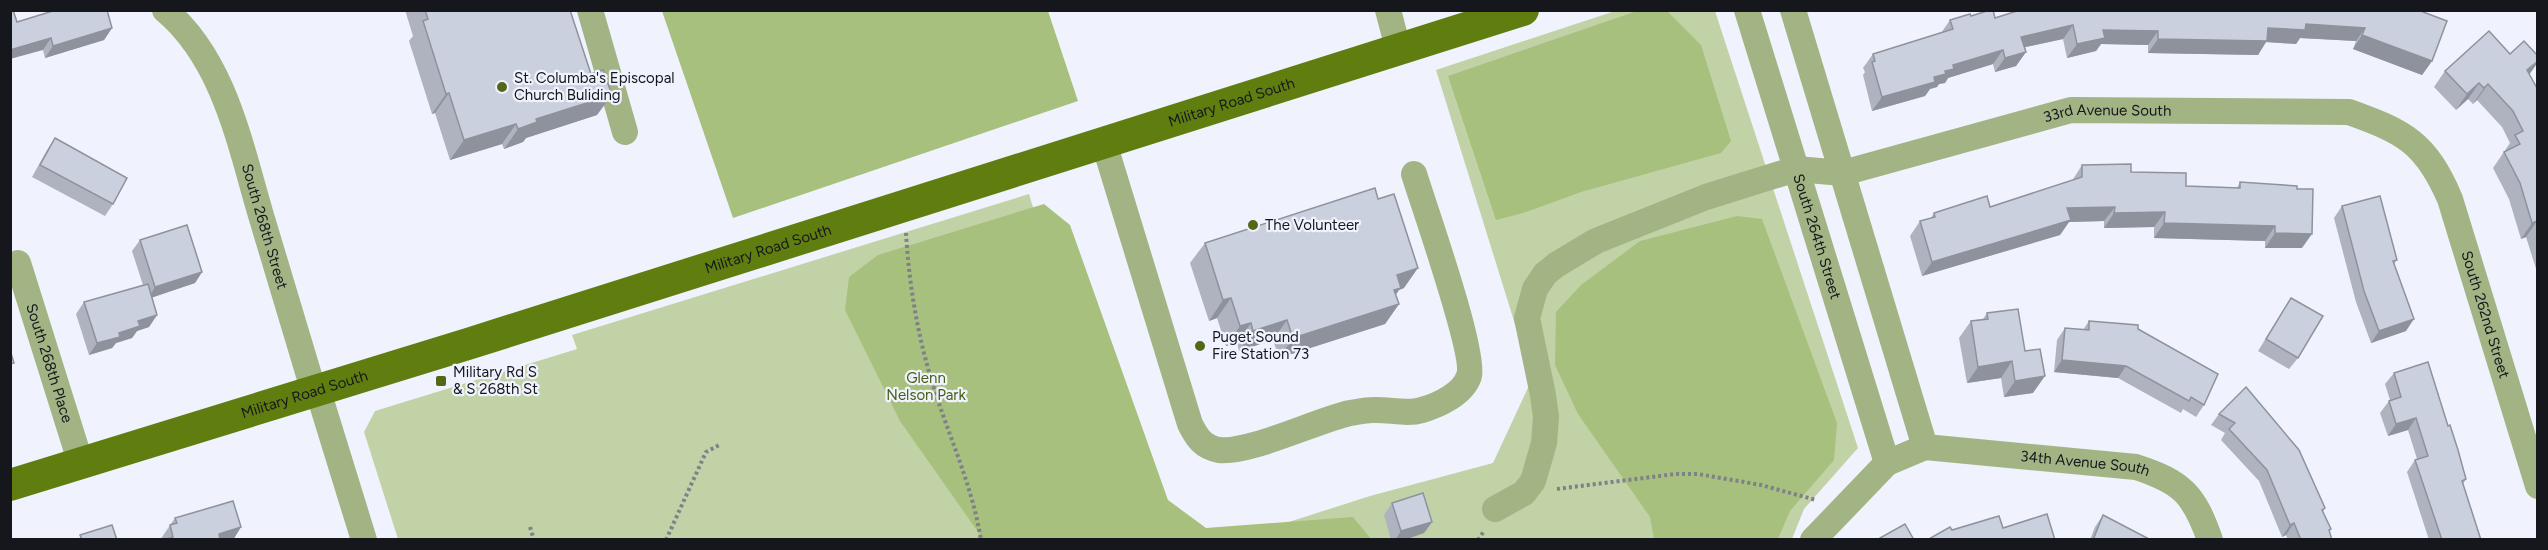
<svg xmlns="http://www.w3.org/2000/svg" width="2548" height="550" font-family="Figtree,sans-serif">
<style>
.green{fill:#c1d2a6}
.forest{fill:#a8c07d}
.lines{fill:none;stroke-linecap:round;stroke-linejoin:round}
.path{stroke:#7f8189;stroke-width:4;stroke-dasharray:3 3;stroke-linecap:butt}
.minor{stroke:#a2b484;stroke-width:26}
.major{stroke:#607d10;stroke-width:32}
.wall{fill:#afb3c0}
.shaded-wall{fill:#8e929c}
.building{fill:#cbd0df;stroke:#8e929c;stroke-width:1.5}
.poi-dot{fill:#516817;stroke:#f0f3fd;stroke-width:2}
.labels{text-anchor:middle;stroke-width:4.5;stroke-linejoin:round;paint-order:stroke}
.poi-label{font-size:15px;fill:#15171c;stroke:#f0f3fd;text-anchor:start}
.street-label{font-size:15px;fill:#15171c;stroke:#f0f3fd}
.park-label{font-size:15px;fill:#495e16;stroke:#f0f3fd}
</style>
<rect width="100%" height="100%" fill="#f0f3fd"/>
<!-- green -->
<g class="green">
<path d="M1615,11H1715L1858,448L1804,509L1792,539L1233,540L1370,496L1493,463L1532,379L1436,70Z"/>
<path d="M1029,194L1132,539H398L364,432L375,411L577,349L572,335Z"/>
</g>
<!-- forest -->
<g class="forest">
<path d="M662,11H1048L1078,101L733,218Z"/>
<path d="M1637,11H1667L1701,45L1731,141L1721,153L1581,192L1523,213L1496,220L1448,76Z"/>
<path d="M1044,204L1070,225L1168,500L1206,528L1353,517L1371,539H983L900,421L845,310L849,277L878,255Z"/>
<path d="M1737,216L1762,219L1837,423L1834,460L1790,511L1778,539H1654L1650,517L1578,414L1555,365L1556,312L1581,285L1640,241Z"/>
</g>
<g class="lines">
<!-- path -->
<g class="path">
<path d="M906,233C909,283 917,333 932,382C948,435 972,484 981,540"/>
<path d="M1557,489L1675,474H1698L1761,485L1816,500"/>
<path d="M530,527L534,540"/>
<path d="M666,540L706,452L721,444"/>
<path d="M1478,540L1484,531"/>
</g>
<!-- minor -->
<g class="minor">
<path id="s1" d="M165,10C226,61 241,150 263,222C280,279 297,336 314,392"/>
<path d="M590,10L625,132"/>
<path d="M1388,10L1398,48"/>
<path id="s2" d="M1747,10L1887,463"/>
<path d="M1793,10L1925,447"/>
<path d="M1104,143L1190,424C1197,438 1203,447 1219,450C1248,454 1318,420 1350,413C1357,412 1365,410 1373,410C1389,409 1406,415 1422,410C1439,405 1463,394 1469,376C1476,354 1424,206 1414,174"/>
<path id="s3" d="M18,263L81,464"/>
<path d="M318,391L364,540"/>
<path id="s4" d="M1495,509L1524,493L1533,481L1544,443L1546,417L1543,395L1527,318L1535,289L1545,274L1556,265L1596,241L1706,197L1796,169L1843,173L2071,110L2349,112C2405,132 2426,143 2450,199L2538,486"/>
<path id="s5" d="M1813,540L1887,463L1925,447L2136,467C2182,482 2194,494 2210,540"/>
</g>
<!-- major -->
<path class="major" id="s6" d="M10,485L471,343L1523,10"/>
</g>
<!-- wall -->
<g class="wall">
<path d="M405,10H570L597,115L526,138L523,142L504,149L502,144L450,160L435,113L432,114L409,41L413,36Z"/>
<path d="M2418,10L2432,61L2422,75L2353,49L2356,41L2300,38L2296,44L2266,42L2258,55L2148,53V45L2101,44L2096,51L2067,58L2063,39L2025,47L2026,52L2016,66L1995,72L1993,64L1948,78L1945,83L1939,84L1937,87L1930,89L1925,96L1872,111L1863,75L1865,72L1863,68L1873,54L1941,33L1950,20L1971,16L1995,18Z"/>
<path d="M17,22L112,28L104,40L45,58L43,50Z"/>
<path d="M2538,56V62L2529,74L2538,90V275L2526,237L2521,239L2509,199L2493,168L2510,143L2502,127L2477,100L2473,104L2468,99L2456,110L2434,87L2445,71Z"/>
<path d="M55,138L113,204L105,216L32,177L47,150Z"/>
<path d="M2082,165L2131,172L2186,186L2237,188L2240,182L2302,248H2265V241L2154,238V227L2104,228V221L2069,222L2060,235L1922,276L1910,236L1920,221L1931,218L1934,213L1990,207L2072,181Z"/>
<path d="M2342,206L2397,260L2394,264L2406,331L2371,343L2356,302L2334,218Z"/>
<path d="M140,240L202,272L195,283L152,297L157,315L149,327L137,331L132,338L116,343L112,348L89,355L76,314L84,302L143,285L132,251Z"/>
<path d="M1205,243L1404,288L1399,290L1396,294L1399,304L1385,324L1279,358L1273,340L1239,351L1237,343L1226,346L1217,318L1209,321L1190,263Z"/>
<path d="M2291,298L2298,358L2289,369L2258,351Z"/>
<path d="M1987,313L2025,351L2033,393L2004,397L2001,378L1967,383L1959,338L1971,321L1983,319Z"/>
<path d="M2089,321L2138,329L2204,405L2196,417L2183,409L2181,413L2118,378L2054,372L2057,340L2065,328L2083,330Z"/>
<path d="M2394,373L2448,426L2466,479L2463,484L2481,540H2429L2407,472L2415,460L2417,459L2408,430L2388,436L2380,413L2389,401L2390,400L2385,384Z"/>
<path d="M2246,387L2325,508L2323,512L2332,540H2288L2286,535L2282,537L2259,481L2221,440L2225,433L2211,425L2219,414Z"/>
<path d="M1392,503L1432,522L1424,533L1404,540H1391L1384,515Z"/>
<path d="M2103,515L2148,540H2090L2095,527Z"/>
<path d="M175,518L241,527L233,540H160Z"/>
</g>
<!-- shaded-wall -->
<g class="shaded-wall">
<path d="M2306,24L2365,28L2356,41L2300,38L2296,44L2266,42L2258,55L2148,53L2158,39Z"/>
<path d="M2073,25L2063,39L2012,50L2021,37Z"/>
<path d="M112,28L104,40L45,58L53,46Z"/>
<path d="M2103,30L2158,31L2148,45L2101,44L2096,51L2067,58L2077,44Z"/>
<path d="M2362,35L2432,61L2422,75L2353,49Z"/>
<path d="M51,38L43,50L10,59V50Z"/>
<path d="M2003,50L1993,64L1948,78L1945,83L1939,84L1937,87L1930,89L1925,96L1872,111L1882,97L1934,77L1945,71L1953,65Z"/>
<path d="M2026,52L2016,66L1995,72L2005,58Z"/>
<path d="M2538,61V62L2529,75L2527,70Z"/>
<path d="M2479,83L2468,99L2456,110L2467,94Z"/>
<path d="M2488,84L2477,100L2473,104L2484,88Z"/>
<path d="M449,93L435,113L432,114L446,94Z"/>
<path d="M612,95L597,115L526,138L523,142L504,149L518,129L536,119Z"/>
<path d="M516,124L502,144L450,160L464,140Z"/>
<path d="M2115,207L2104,221L2069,222L2060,235L1922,276L1932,262L2067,208Z"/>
<path d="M2165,212L2154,227L2104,228L2114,213Z"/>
<path d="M2537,221L2526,237L2521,239L2532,223Z"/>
<path d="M2164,223L2275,226L2265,241L2154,238Z"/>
<path d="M2275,233L2312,234L2302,248H2265Z"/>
<path d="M1418,268L1404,288L1399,290L1387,308L1399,304L1385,324L1279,358L1293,338L1397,275Z"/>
<path d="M202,272L195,283L148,299L155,287Z"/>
<path d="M1231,298L1217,318L1209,321L1223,300Z"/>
<path d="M157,315L149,327L137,331L132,338L116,343L112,348L89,355L97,343L138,321Z"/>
<path d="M2414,319L2406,331L2371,343L2379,331Z"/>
<path d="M1287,320L1273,340L1239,351L1253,331Z"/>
<path d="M1251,323L1237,343L1226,346L1240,326Z"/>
<path d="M2062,360L2126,366L2118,378L2054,372Z"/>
<path d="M2012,361L2001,378L1967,383L1978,367Z"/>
<path d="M2045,376L2033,393L2004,397L2015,381Z"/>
<path d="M2416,418L2408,430L2388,436L2396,424Z"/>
<path d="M1432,522L1424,533L1404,540H1395L1401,531Z"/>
<path d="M2294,523L2286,535L2282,537L2290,525Z"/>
<path d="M241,527L233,540H215L219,534Z"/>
</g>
<!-- building -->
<g class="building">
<path d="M10,10H13L17,22L56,10H107L112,28L53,46L51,38L10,50Z"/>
<path d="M425,10H570L591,74L603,70L612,95L536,119L537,122L518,129L516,124L464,140L449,93L446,94L423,21L428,19Z"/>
<path d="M1990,10H1993L1995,18L2020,10H2418L2447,21L2432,61L2362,35L2365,28L2306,24L2305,30L2268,28L2267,41L2158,39V31L2103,30L2105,38L2077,44L2073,25L2021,37L2026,52L2005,58L2003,50L1953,65L1954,69L1945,71L1946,74L1934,77L1935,82L1882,97L1872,62L1875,61L1873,54L1953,29L1950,20L1970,14L1971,16Z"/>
<path d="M2489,31L2510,54L2524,41L2538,56V61L2527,70L2538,90V223L2537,221L2532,223L2520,183L2504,152L2520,144L2515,135L2523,131L2513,111L2488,84L2484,88L2479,83L2467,94L2445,71Z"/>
<path d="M55,138L127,178L113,204L40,165Z"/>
<path d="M2131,164V172L2186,173V186L2240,188V182L2297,186V189H2313L2312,234L2275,233V226L2164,223L2165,212L2114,213L2115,207L2067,208L2071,220L1932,262L1920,221L1935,217L1934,213L1987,196L1990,207L2082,177V165Z"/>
<path d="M1375,188L1378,199L1394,194L1418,268L1397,275L1401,288L1394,290L1399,304L1293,338L1287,320L1253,331L1251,323L1240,326L1231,298L1223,300L1205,243Z"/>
<path d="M2380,196L2397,260L2393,261L2414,319L2379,331L2364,291L2342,206Z"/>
<path d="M187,225L202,272L155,287L140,240Z"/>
<path d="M148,284L157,315L138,321L140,326L119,333L120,337L97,343L84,302Z"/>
<path d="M2291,298L2323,316L2298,358L2266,339Z"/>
<path d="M2018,309L2025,351L2040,349L2045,376L2015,381L2012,361L1978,367L1971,321L1988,319L1987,313Z"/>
<path d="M2089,321L2138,325V329L2218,374L2204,405L2191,397L2189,401L2126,366L2062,360L2065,328L2089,330Z"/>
<path d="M10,350L14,363L10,364Z"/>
<path d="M2428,362L2448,426L2450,425L2458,450L2466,479L2462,481L2481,540H2442L2415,460L2428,456L2416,418L2396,424L2389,401L2401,397L2394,373Z"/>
<path d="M2246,387L2299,450L2325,508L2322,510L2331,529L2329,530L2332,540H2301L2294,523L2290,525L2267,470L2229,429L2235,423L2219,414Z"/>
<path d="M1423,493L1432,522L1401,531L1392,503Z"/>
<path d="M233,501L241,527L219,534L220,540H165L173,537L170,525L177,523L175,518Z"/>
<path d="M2047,514L2055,540H1927L1950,527L1952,530L1999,516L2003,528Z"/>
<path d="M2103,515L2149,539L2148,540H2093Z"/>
<path d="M1905,524L1914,540H1880V538Z"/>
<path d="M112,525L117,540H82L80,535Z"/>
</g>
<!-- markers -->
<g class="poi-dot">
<circle cx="502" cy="87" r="6"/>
<circle cx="1253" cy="225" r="6"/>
<circle cx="1200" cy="346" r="6"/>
<rect x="435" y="375" width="12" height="12" rx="3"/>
</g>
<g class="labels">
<!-- poi labels -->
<g class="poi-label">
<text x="514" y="83">St. Columba's Episcopal<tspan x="514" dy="17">Church Buliding</tspan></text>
<text x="1265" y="230">The Volunteer</text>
<text x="1212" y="342">Puget Sound<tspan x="1212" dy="17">Fire Station 73</tspan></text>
<text x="453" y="377">Military Rd S<tspan x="453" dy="17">&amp; S 268th St</tspan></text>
</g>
<!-- street labels -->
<g class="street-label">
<text dy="5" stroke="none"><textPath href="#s6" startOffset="1280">Military Road South</textPath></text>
<text dy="5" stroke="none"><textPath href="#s4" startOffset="856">33rd Avenue South</textPath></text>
<text dy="5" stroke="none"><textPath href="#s1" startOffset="242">South 268th Street</textPath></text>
<text dy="5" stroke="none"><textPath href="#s2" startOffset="237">South 264th Street</textPath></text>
<text dy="5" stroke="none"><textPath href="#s6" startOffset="794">Military Road South</textPath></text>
<text dy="5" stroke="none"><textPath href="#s4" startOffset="1358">South 262nd Street</textPath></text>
<text dy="5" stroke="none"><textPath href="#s3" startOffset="105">South 268th Place</textPath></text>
<text dy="5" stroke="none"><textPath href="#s6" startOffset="308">Military Road South</textPath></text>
<text dy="5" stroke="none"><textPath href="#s5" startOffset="309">34th Avenue South</textPath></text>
</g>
<!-- park labels -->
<g class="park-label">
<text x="926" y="383">Glenn<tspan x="926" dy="17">Nelson Park</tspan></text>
</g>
</g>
<!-- border -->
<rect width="2548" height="550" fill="none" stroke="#15171c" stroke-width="24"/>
</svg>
